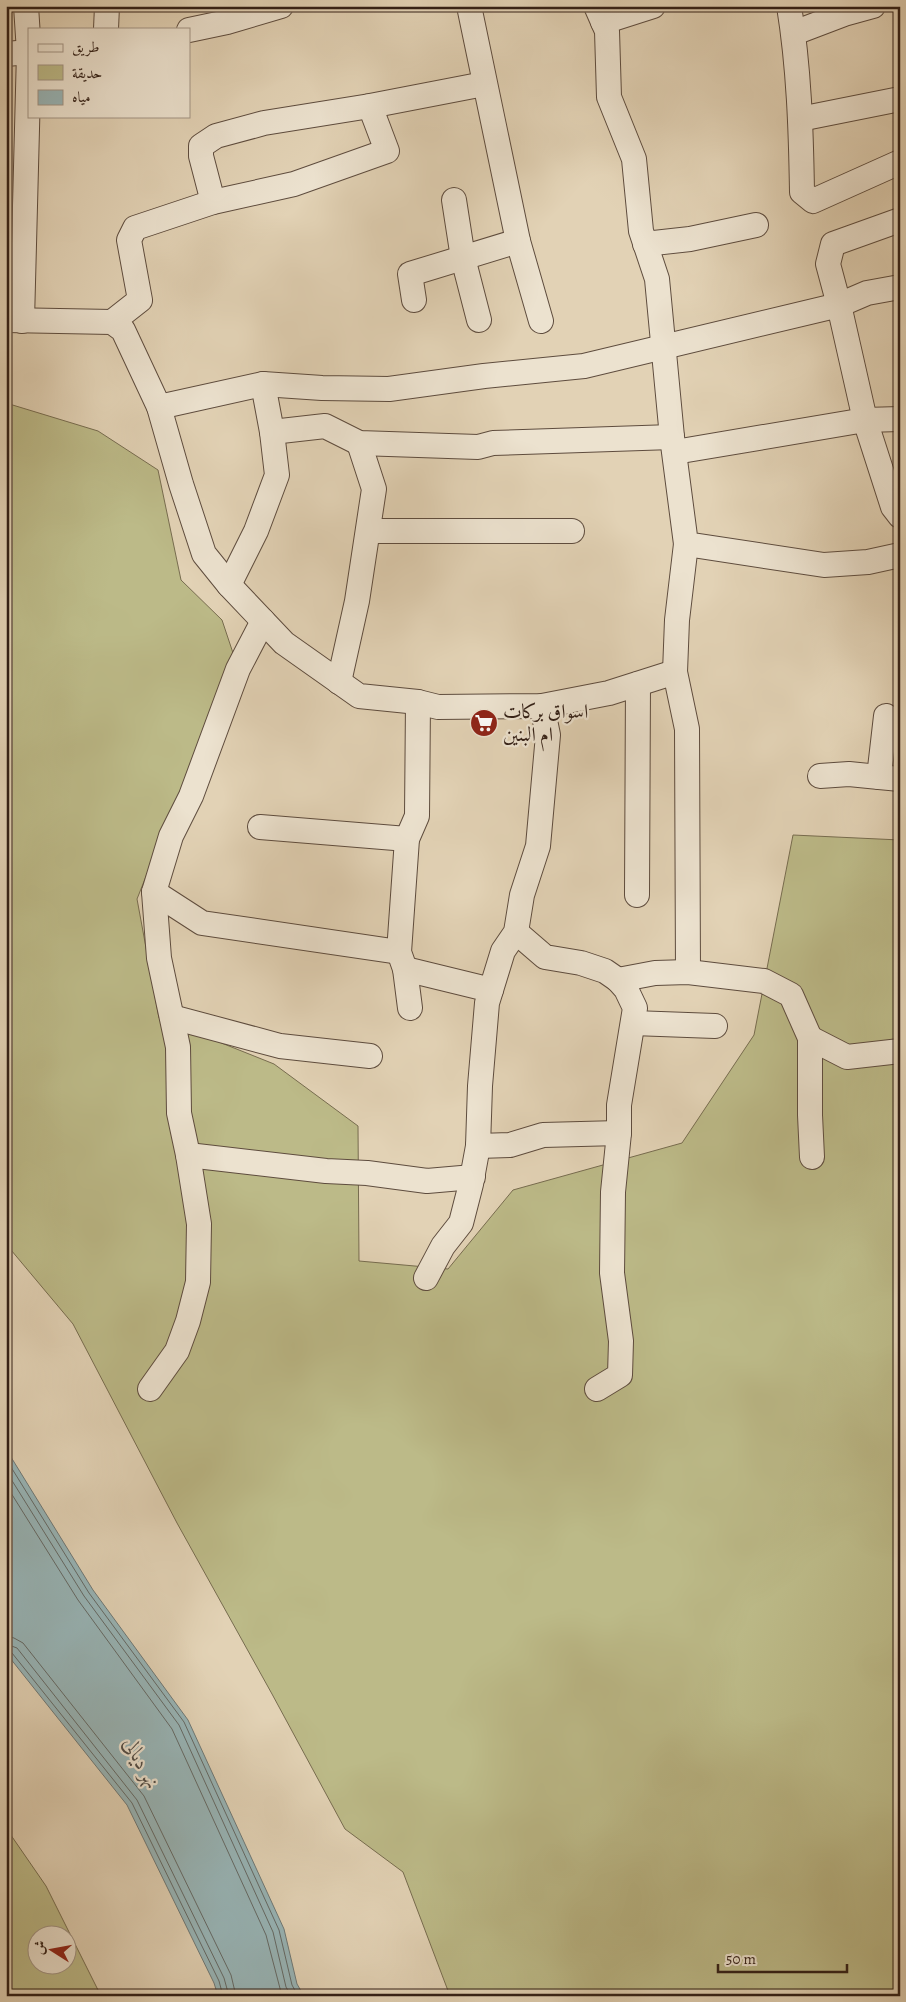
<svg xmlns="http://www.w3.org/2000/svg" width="906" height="2002" font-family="Alegreya,Amiri,serif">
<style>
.green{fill:#bcba88;stroke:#776c4f;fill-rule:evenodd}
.water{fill:#98b5b7;stroke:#6f7977}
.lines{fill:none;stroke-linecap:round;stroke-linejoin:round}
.shore{stroke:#656a66;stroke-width:1}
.minor-casing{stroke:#5e4c3e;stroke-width:26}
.minor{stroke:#ece2cf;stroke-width:24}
.labels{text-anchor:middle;stroke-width:4.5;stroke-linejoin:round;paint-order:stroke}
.poi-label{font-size:20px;fill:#321f16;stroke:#ece2cf;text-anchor:start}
.water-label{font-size:21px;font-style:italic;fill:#514c46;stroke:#ece2cf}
</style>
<rect width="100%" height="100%" fill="#e2d2b5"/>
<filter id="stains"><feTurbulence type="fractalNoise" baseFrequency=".004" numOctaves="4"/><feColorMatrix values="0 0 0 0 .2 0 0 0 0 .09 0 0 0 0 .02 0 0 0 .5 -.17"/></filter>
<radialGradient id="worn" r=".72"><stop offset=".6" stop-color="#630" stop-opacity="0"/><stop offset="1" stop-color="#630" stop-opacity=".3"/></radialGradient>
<!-- green -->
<g class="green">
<path d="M6,403L98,431L158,470L181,580L222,620L234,656L137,899L159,1018L274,1064L358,1126L359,1261L448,1269L513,1190L682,1143L754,1035L793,835L900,840V1996H450L403,1872L345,1829L272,1694L177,1523L73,1324L6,1244Z"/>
<path d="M6,1828L46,1886L101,1996H6ZM38,1934H68V1964H38Z"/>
</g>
<!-- water -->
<path class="water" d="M6,1449L93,1590L188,1720L284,1929L297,1984L304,1996H218L214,1983L127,1805L6,1653Z"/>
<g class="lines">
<!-- shore -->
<g class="shore">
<path d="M6,1459L89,1593L184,1722L279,1930L292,1985L298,1996"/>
<path d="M6,1471L84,1596L179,1725L273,1932L286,1987L291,1996"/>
<path d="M6,1485L78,1600L172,1729L266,1935L282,1996"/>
<path d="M6,1636L14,1638L23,1643L144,1796L231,1975L236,1996"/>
<path d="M6,1644L17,1648L137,1800L224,1978L229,1996"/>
<path d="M6,1650L12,1653L132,1803L219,1981L223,1996"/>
</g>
<!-- minor casing -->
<g class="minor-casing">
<g id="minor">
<path d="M469,6L518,241L541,321"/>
<path d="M596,6L607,31L609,97L634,159L641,231L657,279L672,437L686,544L824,565L868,562L900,555"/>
<path d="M789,6C799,68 801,130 802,192L813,201L900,162"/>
<path d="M603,22L653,6"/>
<path d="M106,29L107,6"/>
<path d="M189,30L227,22L281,6"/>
<path d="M794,33L844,14L873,6"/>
<path d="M6,54L29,52"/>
<path d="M800,119L900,99"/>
<path d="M454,200L463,258L479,320"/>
<path d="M213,202L201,156V146L216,136L264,123L370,106L484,84"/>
<path d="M900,220L833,244L828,264L839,305L865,420L893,507L900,516"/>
<path d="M645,244L690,239L756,225"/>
<path d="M414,300L410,274L518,241"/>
<path d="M6,320L112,322L123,330L159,407L181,484L204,554L229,585L284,643L359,696L418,702L438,707L542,706L609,693L675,672"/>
<path d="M22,321L29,52L26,6"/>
<path d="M112,322L140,300L129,240L135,228L213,202L294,184L387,151L370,106"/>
<path d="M159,407L263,384L322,388L389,389L484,376L584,366L839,305L867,293L900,287"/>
<path d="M272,432L325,426L359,443L478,447L493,443L672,437"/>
<path d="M675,452L865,420L900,419"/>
<path d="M368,531H572"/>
<path d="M686,544L677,620L675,672L687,729L688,972"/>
<path d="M229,585L256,531L277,475L272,432L263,384"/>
<path d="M339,682L357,601L374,489L359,443"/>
<path d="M886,716L879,777L900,779"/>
<path d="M820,776L849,774L879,777"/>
<path d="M260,827L407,839"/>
<path d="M154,892L202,923L399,952"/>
<path d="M637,895L638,684"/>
<path d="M516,932L545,957L581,963L605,971L618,980L626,989L635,1008L619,1105V1133L613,1192L612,1273L621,1341L620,1375L597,1389"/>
<path d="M405,969L491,990"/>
<path d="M618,980L655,973L688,972L764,981L791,995L810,1038V1115L812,1157"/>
<path d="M410,1008L405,969L399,952L407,839L417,816L418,702"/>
<path d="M172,1017L280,1046L370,1056"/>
<path d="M633,1023L715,1026"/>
<path d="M810,1038L847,1057L900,1051"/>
<path d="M478,1146L510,1145L543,1135L619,1133"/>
<path d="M188,1155L326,1171L367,1173L427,1181L473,1177"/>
<path d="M426,1278L443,1246L461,1223L471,1184L478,1146L480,1086L487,1003L503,951L516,932L522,895L538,846L548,735L542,706"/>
<path d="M150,1389L177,1351L188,1321L198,1282L199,1224L188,1155L179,1113L178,1047L159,958L154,892L171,836L191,796L238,669L263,621"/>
</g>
</g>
<!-- minor -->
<use href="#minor" class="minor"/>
</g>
<!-- icons -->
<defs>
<g id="supermarket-disc" transform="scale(1.4375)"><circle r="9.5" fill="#8f2418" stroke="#ece2cf"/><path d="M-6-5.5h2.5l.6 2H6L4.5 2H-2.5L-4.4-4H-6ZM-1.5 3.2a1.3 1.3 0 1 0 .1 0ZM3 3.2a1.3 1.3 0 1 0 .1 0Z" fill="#fff"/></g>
</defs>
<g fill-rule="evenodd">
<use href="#supermarket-disc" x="484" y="723"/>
</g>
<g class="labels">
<!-- poi labels -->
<g class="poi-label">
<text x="503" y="718">اسواق بركات<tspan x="503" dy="23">ام البنين</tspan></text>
</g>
<!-- water labels -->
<g class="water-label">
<text transform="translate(142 1763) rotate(62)" y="7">نهر ديالى</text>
</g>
</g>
<!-- margin -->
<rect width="906" height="2002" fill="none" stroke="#e2d2b5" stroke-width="25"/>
<rect x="8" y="8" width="891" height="1987" fill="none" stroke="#321f16" stroke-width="2.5"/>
<rect x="12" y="12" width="881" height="1977" fill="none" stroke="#321f16"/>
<!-- legend -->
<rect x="28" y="28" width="162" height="90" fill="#ece2cf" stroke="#a29485"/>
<rect x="38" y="44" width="25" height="8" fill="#ece2cf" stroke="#a29485"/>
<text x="72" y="52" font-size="15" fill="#321f16">طريق</text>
<rect x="38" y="65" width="25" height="15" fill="#bcba88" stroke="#a29485"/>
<text x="72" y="78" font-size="15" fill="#321f16">حديقة</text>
<rect x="38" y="90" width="25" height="15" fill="#98b5b7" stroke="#a29485"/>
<text x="72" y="102" font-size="15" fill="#321f16">مياه</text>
<!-- north arrow -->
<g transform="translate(52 1950) rotate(281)"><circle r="24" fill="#ece2cf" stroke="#a29485"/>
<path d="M0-4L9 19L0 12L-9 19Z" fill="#8f2418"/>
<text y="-8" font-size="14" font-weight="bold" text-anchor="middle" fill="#321f16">ش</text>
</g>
<!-- scale -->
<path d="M718 1964v8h129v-8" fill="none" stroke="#321f16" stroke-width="2.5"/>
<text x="726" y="1964" font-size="15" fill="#321f16" stroke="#ece2cf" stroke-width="4" paint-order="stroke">50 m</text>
<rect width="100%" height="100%" filter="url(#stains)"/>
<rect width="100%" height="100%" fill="url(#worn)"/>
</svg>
